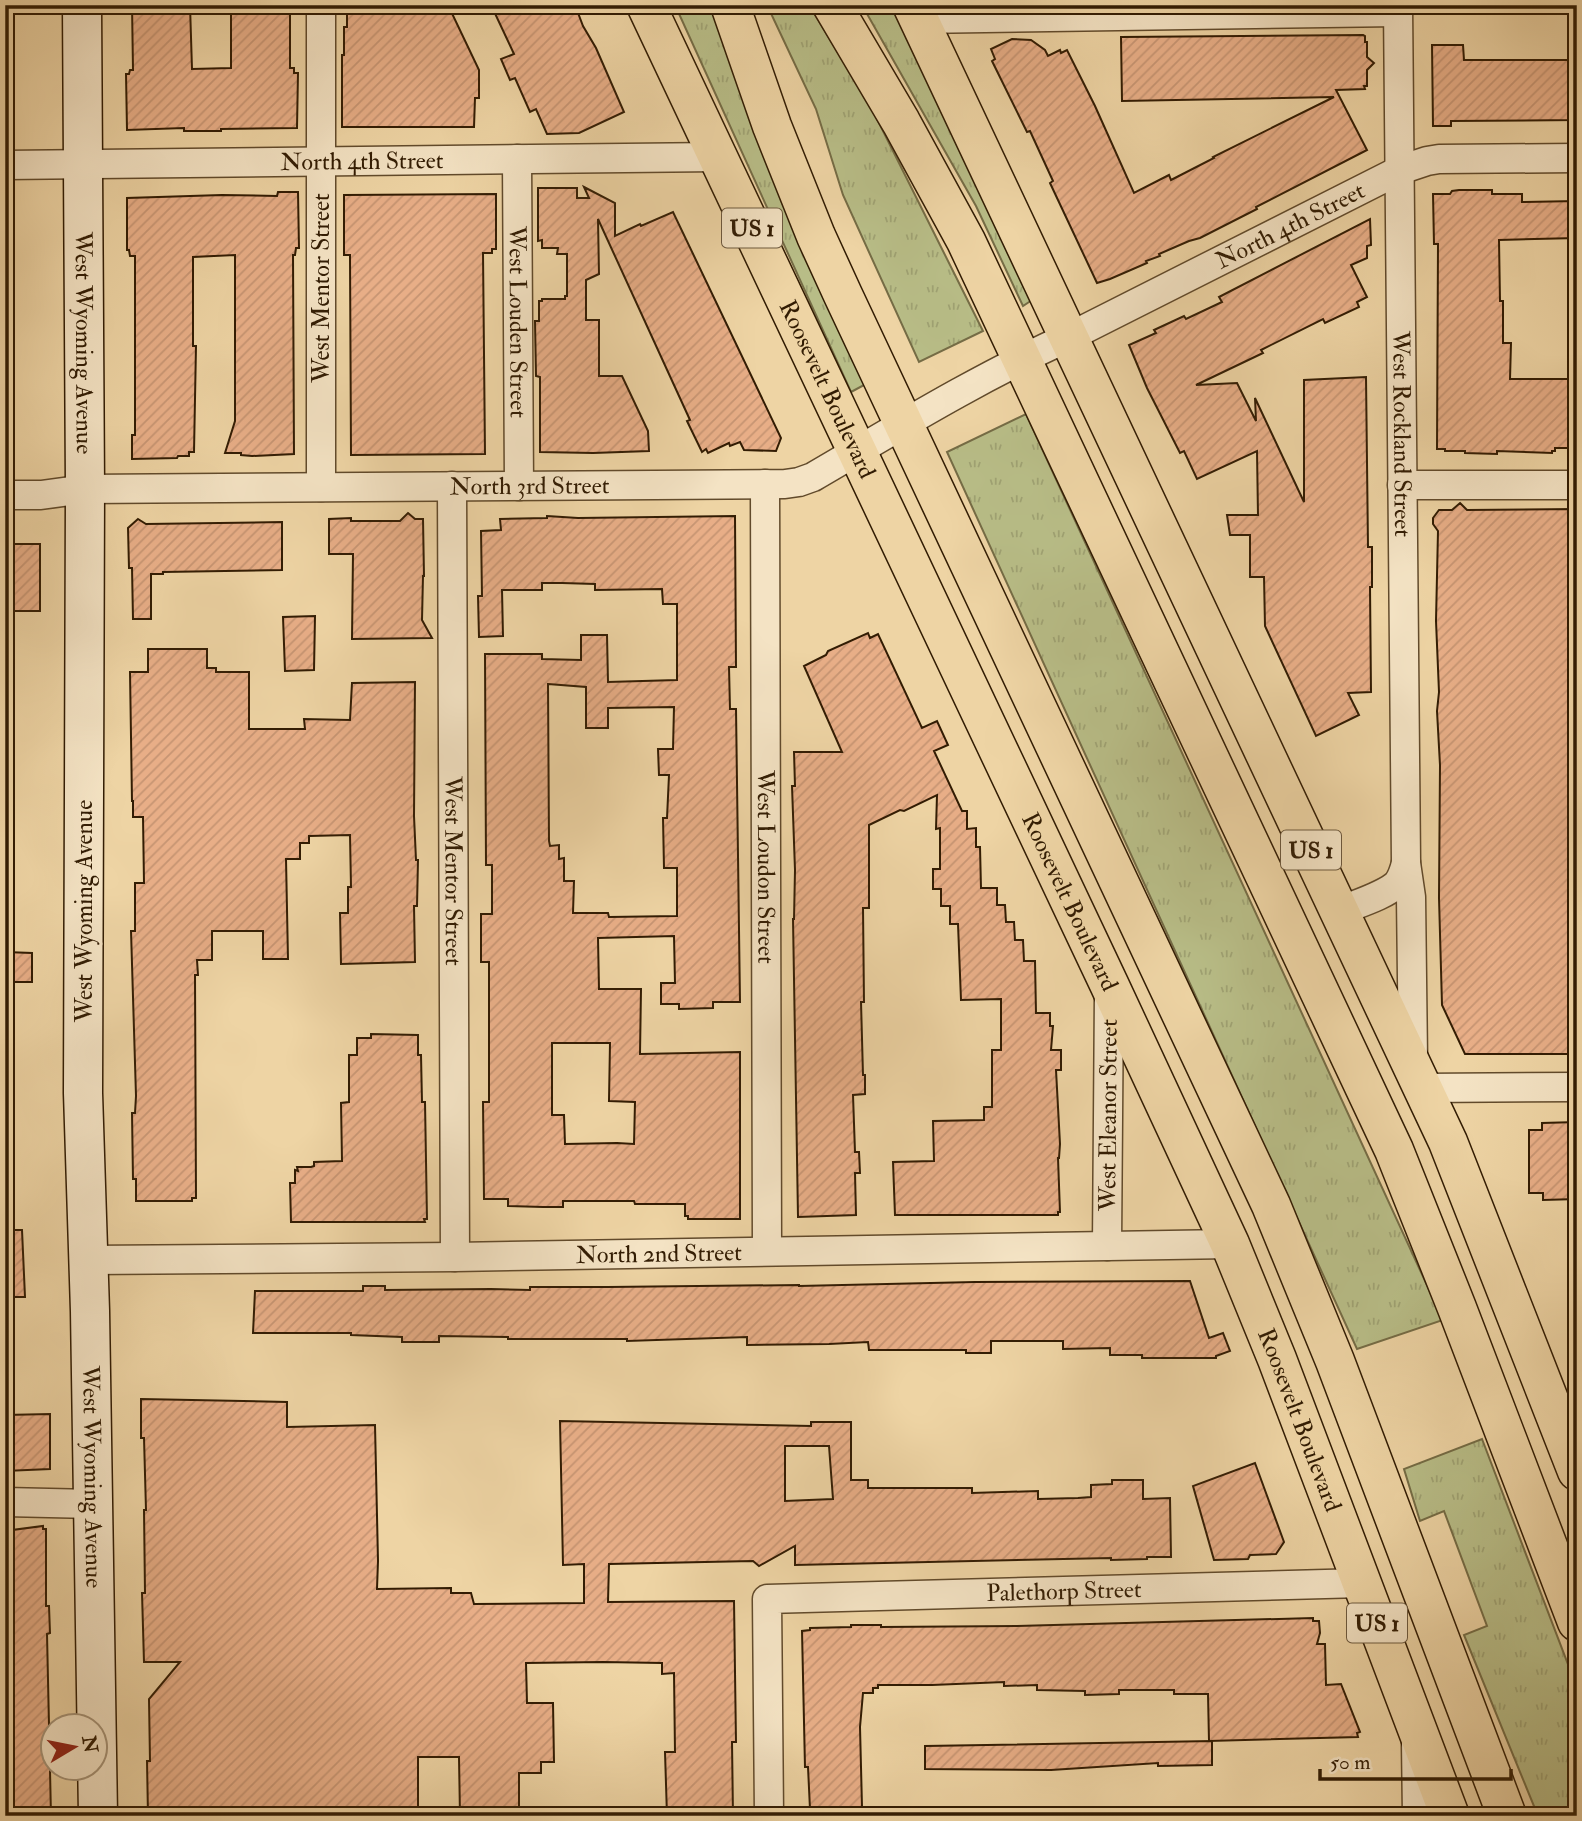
<svg xmlns="http://www.w3.org/2000/svg" width="1582" height="1821" font-family="'IM FELL Double Pica',serif">
<style>
.grass{fill:url(#grass-tufts);stroke:#756c45;stroke-width:2}
.building{fill:url(#building-hatch);stroke:#321c03;stroke-width:2;fill-rule:evenodd}
.lines{fill:none;stroke-linecap:round;stroke-linejoin:round}
.street-casing{stroke:#614a2b;stroke-width:31}
.secondary-casing{stroke:#321c03;stroke-width:41}
.highway-casing{stroke:#321c03;stroke-width:41}
.street{stroke:#f4e3c4;stroke-width:28}
.secondary{stroke:#f4e3c4;stroke-width:38}
.highway{stroke:#eed4a4;stroke-width:38}
.labels{text-anchor:middle;stroke-width:6;stroke-linejoin:round;paint-order:stroke}
.shield{fill:#f4e3c4;stroke:#6c583d;stroke-width:2}
.shield-label{font-size:23px;font-weight:bold;fill:#321c03}
.street-label{font-size:24px;fill:#321c03;stroke:#f4e3c4}
</style>
<defs>
<pattern id="grass-tufts" width="24" height="20" patternUnits="userSpaceOnUse" patternTransform="scale(1.75)"><rect width="24" height="20" fill="#b8bd87"/><path d="M3 7l-1-3M5 7V3M7 7l1-3M15 17l-1-3M17 17v-4M19 17l1-3" fill="none" stroke="#9fa273"/></pattern>
<pattern id="building-hatch" width="6" height="6" patternUnits="userSpaceOnUse" patternTransform="scale(1.75)"><rect width="6" height="6" fill="#e8ae87"/><path d="M-1 1l2-2M0 6l6-6M5 7l2-2" fill="none" stroke="#c79573"/></pattern>
</defs>
<rect width="100%" height="100%" fill="#eed4a4"/>
<filter id="stains"><feTurbulence type="fractalNoise" baseFrequency=".00286" numOctaves="4"/><feColorMatrix values="0 0 0 0 .2 0 0 0 0 .09 0 0 0 0 .02 0 0 0 .5 -.17"/></filter>
<radialGradient id="worn" r=".72"><stop offset=".6" stop-color="#630" stop-opacity="0"/><stop offset="1" stop-color="#630" stop-opacity=".3"/></radialGradient>
<!-- grass -->
<g class="grass">
<path d="M675,5H711L866,384L851,392Z"/>
<path d="M767,5H809L870,105L983,331L919,362L843,195L816,109Z"/>
<path d="M862,5H891L1035,298L1023,306L976,206Z"/>
<path d="M1026,414L1443,1320L1357,1349L947,452Z"/>
<path d="M1482,1439L1577,1688V1816H1538L1464,1635L1487,1626L1444,1511L1420,1521L1404,1469Z"/>
</g>
<!-- building -->
<g class="building">
<path d="M132,5H190L192,69L231,68V5H290V68H294V73H298L297,128L221,129V131H184V128L127,130L126,74H129L130,70H133Z"/>
<path d="M347,5H448L479,70V98H475L474,127H342V55H344V27H347Z"/>
<path d="M491,5H575L583,26L596,48L624,112L579,133L547,134L536,109L530,112L515,78L510,80L501,59L514,54Z"/>
<path d="M1363,35L1365,36V42H1367V57L1374,63L1367,70V86H1364L1365,89L1336,90L1367,150L1256,207L1257,209L1200,238L1189,241L1159,254L1160,256L1146,261L1147,263L1110,279L1097,283L1050,183L1053,181L1030,131L1027,132L992,61L995,59L991,49L1012,39L1031,40L1045,50L1048,56L1060,50L1061,53L1067,50L1095,106L1134,193L1169,175L1171,180L1214,158L1213,157L1334,97L1122,101L1121,37Z"/>
<path d="M1432,45H1463L1464,60H1577V120L1451,121V126H1433Z"/>
<path d="M584,187L615,203V236L640,224L641,226L673,212L781,438L776,451L744,450L740,442L730,446L729,443L708,453L706,449L702,452L687,421L690,420L598,219L599,274L586,280V320H599V376H622L648,431L649,451L593,453L540,452V377L536,376L535,321H539V301H542V299H565V296H567V254H557L558,248H542V240L538,241V188H577V198H589Z"/>
<path d="M1459,190H1492V194H1522V202L1577,201V238L1499,240L1500,301H1503V343H1511L1510,379H1570V397H1577V448H1555V451H1552V453L1497,451V454L1465,453V451H1445V449H1437L1438,244H1434L1433,194H1450L1452,191Z"/>
<path d="M278,192H298L299,248H296L295,255H293L294,454L252,456L241,455V453H225L235,421V255L193,257V346H196L194,452H189V456H178L177,458L132,459V435H135V256H130L129,250H127V198L222,195L277,196Z"/>
<path d="M496,194V249H492V253H483L485,454L351,455L350,255H344V195Z"/>
<path d="M1370,219L1371,245L1367,246V258L1351,265L1367,297L1357,302L1359,307L1325,323L1323,319L1261,350L1263,353L1196,385L1237,383L1256,421L1255,398L1304,502V380L1366,377L1368,547H1372V587H1370L1371,692L1348,693L1359,715L1316,736L1265,626L1264,577H1250V535H1230L1227,515H1258L1257,451L1197,479L1184,451L1180,453L1147,388L1129,345L1156,333L1154,330L1184,316L1186,319L1222,302L1219,297Z"/>
<path d="M1460,503L1467,510L1577,509V1054H1465L1442,1005L1439,898L1440,765L1437,711L1439,692L1436,621L1438,531L1433,524V518L1439,510H1452Z"/>
<path d="M408,513L415,519H423L424,576H423L422,620L432,638L352,639L353,554H329V519L351,518V521H400Z"/>
<path d="M547,516L578,518L735,516L736,667H729L730,709H736L740,1002H713V1008L679,1009V1004H661V983H675L674,936L598,938L599,989H641L640,1054L740,1052V1219H688V1216H685V1204H635L634,1201H563V1207H543L508,1206V1199H484L483,1102H489V962H481V914H492V865H486L485,654H542V659L581,660V635H607L608,682L677,680V604H663L662,589L595,590V584L562,583H542V590H502L503,636L479,637L478,596H482L481,531L501,530L500,519L547,518ZM548,684L586,687V728H608V708L674,707L673,749H658L659,775H669L667,818H663L664,868H677V916L609,917L608,913H573L574,881H564V858L559,859V845L550,846L549,841ZM552,1043H610L609,1101L635,1102L634,1144L617,1143L565,1144L564,1115H552Z"/>
<path d="M138,519L146,524L282,522V570L163,572V574H151V619H133L132,568H129L128,528Z"/>
<rect x="5" y="544" width="35" height="67"/>
<path d="M315,616L314,670L285,671L283,617Z"/>
<path d="M868,633L870,638L878,634L922,728L937,721L948,745L934,751L962,811H967V829L976,828V847H980L981,888H997V905H1005L1006,922H1014L1015,940H1023L1024,961H1035L1036,1013H1050V1026H1053L1051,1050H1061V1070H1056L1060,1144L1059,1158H1058L1060,1212H1058V1215H895L893,1162L934,1161L933,1121L984,1120V1107H992V1050H1001V999L961,1000L958,924H950V906H941V889H933V869H940V828L936,829L937,795L904,811L900,810L869,825V908H863L864,1002H861L863,1075H865V1094L853,1095L855,1152H859L860,1173H855L856,1215L798,1217L793,919H794L795,870L792,786H795L794,752H842L804,666L826,655L828,651Z"/>
<path d="M148,649H207V668H216V672H249V729H305L304,719L350,720L352,683L415,682L414,816L416,860H418L417,906H414L415,962L341,964L340,913H348V887H351L350,835L309,836V843H300V859H286L288,959H263V931H212V960H197L198,975H195L196,1198H192V1201H136V1179H133L132,1113H135L136,1096L131,931H135V883H144L143,817H133V801H132L130,672H148Z"/>
<path d="M5,952L32,953V982H5Z"/>
<path d="M371,1034L418,1035V1055H421L422,1102H425L427,1219H424L425,1222H291L290,1183H295V1170L298,1171L297,1167H311L314,1166V1162L342,1161L341,1103L349,1102V1055H357V1038H371Z"/>
<path d="M1577,1122V1199L1543,1200V1193H1529V1130H1542V1123Z"/>
<path d="M5,1230H22L25,1297H5Z"/>
<path d="M1190,1281L1209,1338L1223,1333L1230,1351L1216,1356V1358H1142V1355H1110V1348L1063,1349V1341H991V1353H966V1350H869L868,1342L829,1344L747,1345V1337L627,1341V1339H508V1337L439,1336V1342H402V1337L351,1335V1333H253L255,1291H363V1286H385V1290L491,1289L530,1290V1287H608L799,1285V1286L975,1282Z"/>
<path d="M141,1399L287,1402V1427L375,1425L378,1561L377,1589L451,1588V1593H471L474,1604L584,1603V1564L563,1565L560,1421L811,1426V1422H851V1480H868V1488H972V1493L1038,1491V1499L1078,1498L1091,1497V1485L1112,1484V1480H1143V1499L1170,1498L1171,1557H1147V1559L1111,1560V1558L795,1565V1546L759,1566L753,1561L609,1564L608,1602L734,1601L736,1742H732L733,1816H667L665,1752H675L674,1673L662,1674V1663L603,1662L526,1663L527,1703H553L554,1762H541V1773H519V1816H460L459,1757H418V1816H148L147,1761H150L149,1699L180,1662H144L142,1593H145L144,1510H146L144,1438H141ZM785,1446H829L833,1499L785,1501Z"/>
<path d="M50,1414V1469L5,1471V1415Z"/>
<path d="M1255,1463L1284,1542L1276,1554L1250,1555L1248,1559L1214,1560L1193,1486Z"/>
<path d="M43,1526V1529H46V1606H49L50,1633L47,1634L51,1816H5V1531Z"/>
<path d="M1313,1618V1621H1319L1320,1633L1317,1644H1325L1326,1685L1341,1684L1360,1732L1357,1733L1358,1737L1209,1741L1208,1694H1174V1690H1119V1694L1085,1695V1691L1037,1690V1685L1004,1686V1682L932,1685H878V1688H873V1693H863L860,1727L862,1807L810,1809L808,1767H805L802,1631L810,1630V1628L851,1627V1625H881V1627L1017,1626Z"/>
<path d="M1212,1741V1765L1158,1766V1763L1051,1770L925,1769V1746Z"/>
</g>
<g class="lines">
<!-- street casing -->
<g class="street-casing">
<g id="street">
<path id="s1" d="M1398,5L1406,863L1411,897L1413,1059"/>
<path d="M919,19L1398,12"/>
<path id="s2" d="M517,159L519,486"/>
<path id="s3" d="M5,165L718,157"/>
<path id="s4" d="M765,484L767,1251"/>
<path d="M1402,485H1577"/>
<path id="s5" d="M452,486L455,1257"/>
<path d="M321,487V5"/>
<path id="s6" d="M5,495H41L85,489L785,484L799,482L813,477C897,428 980,377 1069,337L1400,170L1427,161L1439,159L1577,158"/>
<path d="M1340,911C1356,904 1384,896 1397,884C1402,878 1404,871 1406,863"/>
<path d="M1423,1088L1577,1087"/>
<path id="s7" d="M1107,1246L1109,991"/>
<path id="s8" d="M89,1260L455,1257L1230,1244"/>
<path d="M5,1502L93,1504"/>
<path d="M1416,1743L1417,1816"/>
<path id="s9" d="M769,1816L767,1599L1362,1583"/>
</g>
</g>
<!-- secondary casing -->
<g class="secondary-casing">
<g id="secondary">
<path id="s10" d="M82,5L85,489L83,1093L90,1311L98,1816"/>
</g>
</g>
<!-- highway casing -->
<g class="highway-casing">
<g id="highway">
<path id="s11" d="M646,5L1109,984L1230,1244L1277,1359L1450,1816"/>
<path d="M730,5L772,126L816,236L843,295L1271,1205L1335,1361L1507,1816"/>
<path d="M832,5L901,122L966,241L1394,1150L1457,1308L1577,1622"/>
<path d="M912,5L1448,1142L1577,1471"/>
</g>
</g>
<!-- street -->
<use href="#street" class="street"/>
<!-- secondary -->
<use href="#secondary" class="secondary"/>
<!-- highway -->
<use href="#highway" class="highway"/>
</g>
<g class="labels">
<!-- shield labels -->
<g class="shield">
<rect x="722" y="208.5" width="60" height="39" rx="5"/>
<rect x="1281" y="830.5" width="60" height="39" rx="5"/>
<rect x="1347" y="1603.5" width="60" height="39" rx="5"/>
</g>
<g class="shield-label">
<text x="752" y="236">US 1</text>
<text x="1311" y="858">US 1</text>
<text x="1377" y="1631">US 1</text>
</g>
<!-- street labels -->
<g class="street-label">
<text dy="8" stroke="none"><textPath href="#s3" startOffset="357">North 4th Street</textPath></text>
<text dy="8" stroke="none"><textPath href="#s6" startOffset="1349">North 4th Street</textPath></text>
<text transform="translate(321 288) rotate(-90)" y="8">West Mentor Street</text>
<text dy="8" stroke="none"><textPath href="#s2" startOffset="163">West Louden Street</textPath></text>
<text dy="8" stroke="none"><textPath href="#s10" startOffset="338">West Wyoming Avenue</textPath></text>
<text dy="8" stroke="none"><textPath href="#s11" startOffset="425">Roosevelt Boulevard</textPath></text>
<text dy="8" stroke="none"><textPath href="#s1" startOffset="429">West Rockland Street</textPath></text>
<text dy="8" stroke="none"><textPath href="#s6" startOffset="525">North 3rd Street</textPath></text>
<text dy="8" stroke="none"><textPath href="#s4" startOffset="383">West Loudon Street</textPath></text>
<text dy="8" stroke="none"><textPath href="#s5" startOffset="385">West Mentor Street</textPath></text>
<text dy="8" stroke="none"><textPath href="#s11" startOffset="992">Roosevelt Boulevard</textPath></text>
<text transform="translate(84 911) rotate(-90)" y="8">West Wyoming Avenue</text>
<text dy="8" stroke="none"><textPath href="#s7" startOffset="131">West Eleanor Street</textPath></text>
<text dy="8" stroke="none"><textPath href="#s8" startOffset="570">North 2nd Street</textPath></text>
<text dy="8" stroke="none"><textPath href="#s11" startOffset="1559">Roosevelt Boulevard</textPath></text>
<text dy="8" stroke="none"><textPath href="#s10" startOffset="1472">West Wyoming Avenue</textPath></text>
<text dy="8" stroke="none"><textPath href="#s9" startOffset="514">Palethorp Street</textPath></text>
</g>
</g>
<!-- margin -->
<rect width="1582" height="1821" fill="none" stroke="#eed4a4" stroke-width="28"/>
<rect x="7" y="7" width="1568" height="1807" fill="none" stroke="#321c03" stroke-width="3.5"/>
<rect x="14" y="14" width="1554" height="1793" fill="none" stroke="#321c03" stroke-width="2"/>
<!-- north arrow -->
<g transform="translate(74 1747) rotate(80)"><circle r="33" fill="#f4e3c4" stroke="#a69377" stroke-width="2"/>
<path d="M0-5L12 26L0 18L-12 26Z" fill="#8f2418"/>
<text y="-10" font-size="19" font-weight="bold" text-anchor="middle" fill="#321c03">N</text>
</g>
<!-- scale -->
<path d="M1320 1769v10h191v-10" fill="none" stroke="#321c03" stroke-width="3.5"/>
<text x="1330" y="1769" font-size="21" fill="#321c03" stroke="#f4e3c4" stroke-width="5" paint-order="stroke">50 m</text>
<rect width="100%" height="100%" filter="url(#stains)"/>
<rect width="100%" height="100%" fill="url(#worn)"/>
</svg>
